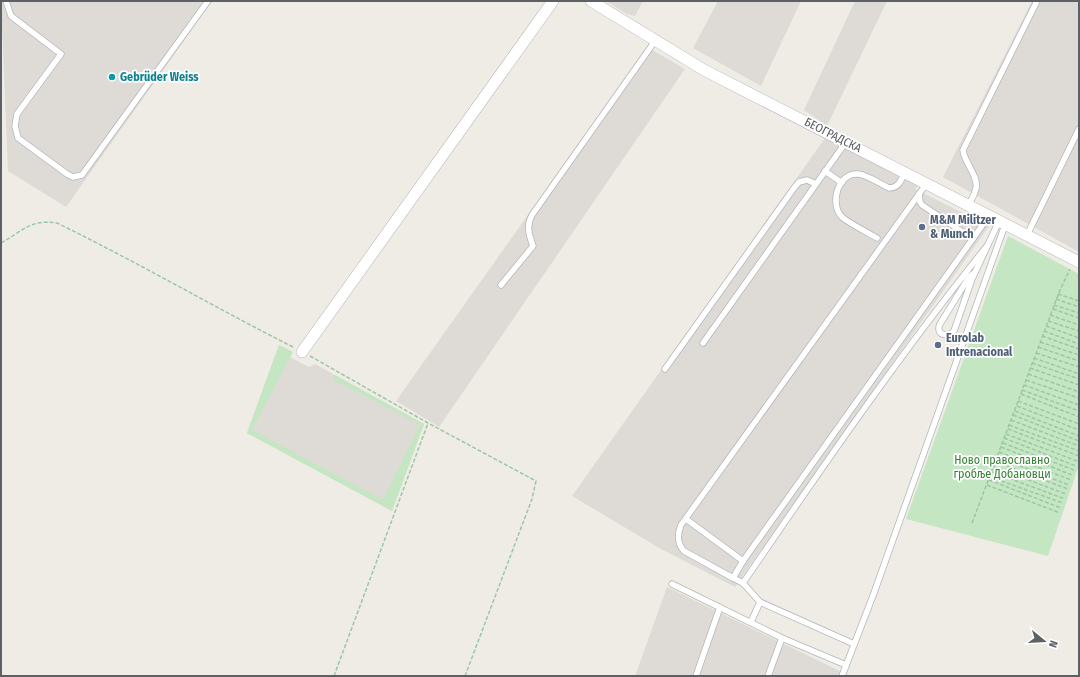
<svg xmlns="http://www.w3.org/2000/svg" width="1080" height="677" font-family="'Fira Sans Condensed',sans-serif">
<style>
.industrial{fill:#dedbd7}
.green{fill:#c5e6c2}
.lines{fill:none;stroke-linecap:round;stroke-linejoin:round}
.lane-casing{stroke:#b2b6ba;stroke-width:7}
.street-casing{stroke:#b2b6ba;stroke-width:12}
.path{stroke:#9bc7a5;stroke-width:1.5;stroke-dasharray:4 2;stroke-linecap:butt}
.lane{stroke:#fff;stroke-width:5.5}
.street{stroke:#fff;stroke-width:11}
.culture-dot{fill:#0f9aa8;stroke:#fff;stroke-width:1.5}
.service-dot{fill:#5c6f8a;stroke:#fff;stroke-width:1.5}
.labels{text-anchor:middle;stroke-width:3.5;stroke-linejoin:round;paint-order:stroke}
.culture-label{font-size:12px;font-weight:bold;fill:#0d838f;stroke:#fff;text-anchor:start}
.street-label{font-size:12px;fill:#5d6165;stroke:#fff}
.service-label{font-size:12px;font-weight:bold;fill:#4e5e75;stroke:#fff;text-anchor:start}
.park-label{font-size:12px;fill:#388336;stroke:#fff}
</style>
<rect width="100%" height="100%" fill="#efece5"/>
<!-- industrial -->
<g class="industrial">
<path d="M1,1H212L66,207L8,171Z"/>
<path d="M606,1H643L635,16L627,14Z"/>
<path d="M718,1H801L761,86L693,48Z"/>
<path d="M855,1H887L827,126L804,110Z"/>
<path d="M1032,1H1079V252L943,177Z"/>
<path d="M647,47L685,69L439,427L396,401Z"/>
<path d="M825,138L918,185L915,189L989,226L735,587L661,549L572,496Z"/>
<path d="M279,345L293,352L290,357L309,367L315,364L424,424L392,511L247,433Z"/>
<path d="M667,587L848,675V676H635Z"/>
</g>
<!-- green -->
<g class="green">
<path d="M1008,236L1079,274V465L1048,556L906,519Z"/>
<path d="M279,345L293,352L252,430L383,500L420,425L332,379L335,375L424,424L392,511L247,433Z"/>
</g>
<g class="lines">
<!-- lane casing -->
<g class="lane-casing">
<g id="lane">
<path d="M6,1L11,16L61,54L17,114L15,126L18,138L67,174L73,177L82,175L208,1"/>
<path d="M825,171L842,183"/>
<path d="M927,183L681,525C677,535 677,543 684,551L733,578L743,561L989,216"/>
<path d="M919,194L920,202L922,205L973,239"/>
<path d="M969,205C971,200 975,194 976,188C979,177 964,162 963,150L1037,1"/>
<path d="M1027,235L1079,129"/>
<path d="M877,238C867,232 850,224 842,217C829,204 838,172 858,174C868,175 880,184 889,188C899,188 901,180 905,172"/>
<path d="M975,272L969,277L940,324C935,335 948,338 954,331L972,279L999,221"/>
<path d="M501,285L533,246C529,235 526,226 532,215L655,41"/>
<path d="M703,343L846,142"/>
<path d="M665,369L794,188L799,182L807,180L816,184"/>
<path d="M686,519L743,561"/>
<path d="M733,578L743,583C821,469 900,354 987,246"/>
<path d="M743,583L760,602L854,644"/>
<path d="M672,584L782,638L846,665"/>
<path d="M751,622L760,602"/>
<path d="M696,676L720,607"/>
<path d="M768,676L782,638"/>
<path d="M842,676L874,593L1005,225"/>
</g>
</g>
<!-- street casing -->
<g class="street-casing">
<g id="street">
<path d="M591,1L704,70L1079,262"/>
<path d="M302,352L553,1"/>
</g>
</g>
<!-- path -->
<g class="path">
<path d="M1,243C23,231 30,219 57,223C137,262 214,307 293,347"/>
<path d="M1058,294L1079,301"/>
<path d="M1056,299L1079,307"/>
<path d="M1054,305L1079,313"/>
<path d="M1053,309L1079,318"/>
<path d="M1050,315L1079,325"/>
<path d="M1048,321L1079,331"/>
<path d="M1046,326L1079,338"/>
<path d="M1044,331L1079,344"/>
<path d="M1042,336L1079,349"/>
<path d="M1040,342L1079,355"/>
<path d="M1038,347L1079,361"/>
<path d="M1036,353L1079,367"/>
<path d="M310,356L428,423L536,481L532,499L465,676"/>
<path d="M1034,358L1079,374"/>
<path d="M1032,363L1079,379"/>
<path d="M1030,368L1079,385"/>
<path d="M1028,374L1079,392"/>
<path d="M1026,380L1079,398"/>
<path d="M1024,385L1079,405"/>
<path d="M1022,390L1079,411"/>
<path d="M1021,394L1079,417"/>
<path d="M1018,401L1079,424"/>
<path d="M1017,406L1079,430"/>
<path d="M1015,411L1079,436"/>
<path d="M1013,415L1079,441"/>
<path d="M1011,420L1079,446"/>
<path d="M1009,425L1079,451"/>
<path d="M1008,429L1079,456"/>
<path d="M1006,434L1077,461"/>
<path d="M1004,438L1076,466"/>
<path d="M1003,443L1074,470"/>
<path d="M1001,447L1072,475"/>
<path d="M999,452L1071,480"/>
<path d="M997,457L1069,485"/>
<path d="M996,462L1068,489"/>
<path d="M994,467L1066,494"/>
<path d="M992,472L1065,499"/>
<path d="M990,477L1063,503"/>
<path d="M989,480L1061,508"/>
<path d="M987,485L1060,513"/>
<path d="M972,523L1060,290L1070,269"/>
<path d="M334,676L428,423"/>
</g>
<!-- lane -->
<use href="#lane" class="lane"/>
<!-- street -->
<use href="#street" class="street"/>
</g>
<!-- markers -->
<circle class="culture-dot" cx="112" cy="77" r="4"/>
<g class="service-dot">
<circle cx="922" cy="227" r="4"/>
<circle cx="938" cy="345" r="4"/>
</g>
<g class="labels">
<!-- culture labels -->
<g class="culture-label">
<text x="120" y="81">Gebrüder Weiss</text>
</g>
<!-- street labels -->
<g class="street-label">
<text transform="translate(833 135) rotate(27)" y="4">БЕОГРАДСКА</text>
</g>
<!-- service labels -->
<g class="service-label">
<text x="930" y="224">M&amp;M Militzer<tspan x="930" dy="14">&amp; Munch</tspan></text>
<text x="946" y="342">Eurolab<tspan x="946" dy="14">Intrenacional</tspan></text>
</g>
<!-- park labels -->
<g class="park-label">
<text x="1002" y="464">Ново православно<tspan x="1002" dy="14">гробље Добановци</tspan></text>
</g>
</g>
<!-- border -->
<rect width="1080" height="677" fill="none" stroke="#5d6165" stroke-width="4"/>
<!-- north arrow -->
<g transform="translate(1044 641) rotate(108)" stroke="#ffffff" stroke-width="3" paint-order="stroke">
<path d="M0-3L7 15L0 10L-7 15Z" fill="#5d6165"/>
<text y="-6" font-size="11" font-weight="bold" text-anchor="middle" fill="#5d6165">N</text>
</g>
</svg>
